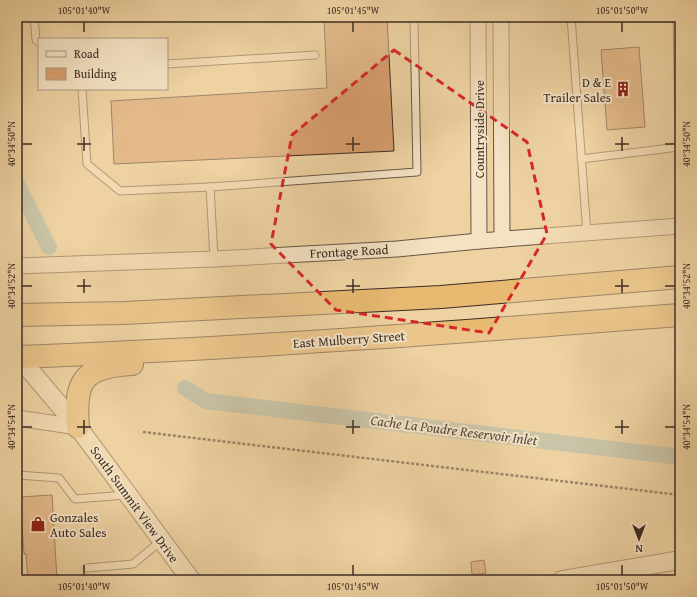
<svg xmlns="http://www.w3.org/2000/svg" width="697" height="597" font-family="'Gentium Book Plus',serif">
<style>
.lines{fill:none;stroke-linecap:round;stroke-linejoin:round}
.canal{stroke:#9db5b0;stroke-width:16}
.building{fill:#d89e6f;stroke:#3c2c25}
.service-casing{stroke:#685644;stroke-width:9}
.minor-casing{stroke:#685644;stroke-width:17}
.tertiary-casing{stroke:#685644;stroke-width:20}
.trunk-casing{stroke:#3c2c25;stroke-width:24}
.path{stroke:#3c2c25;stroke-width:2.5;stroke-dasharray:3 2;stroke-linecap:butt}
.service{stroke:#f4e2c3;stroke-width:7}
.minor{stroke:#f4e2c3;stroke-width:15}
.tertiary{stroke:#f4e2c3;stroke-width:18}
.trunk{stroke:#e7b971;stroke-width:22}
.marked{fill:none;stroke:#d62828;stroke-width:3;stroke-dasharray:8 5;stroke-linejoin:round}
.ticks{fill:none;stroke:#3c2c25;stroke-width:1.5}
.labels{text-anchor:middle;stroke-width:4;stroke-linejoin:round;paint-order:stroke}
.poi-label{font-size:13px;fill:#3c2c25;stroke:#f4e2c3;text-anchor:end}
.street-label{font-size:13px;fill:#3c2c25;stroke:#f4e2c3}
.water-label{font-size:14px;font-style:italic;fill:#4f4741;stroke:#f4e2c3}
.neatline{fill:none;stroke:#3c2c25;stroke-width:1.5}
.ticks-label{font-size:10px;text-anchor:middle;fill:#3c2c25}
</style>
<rect width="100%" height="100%" fill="#eed2a2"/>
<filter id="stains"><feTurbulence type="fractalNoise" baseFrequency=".005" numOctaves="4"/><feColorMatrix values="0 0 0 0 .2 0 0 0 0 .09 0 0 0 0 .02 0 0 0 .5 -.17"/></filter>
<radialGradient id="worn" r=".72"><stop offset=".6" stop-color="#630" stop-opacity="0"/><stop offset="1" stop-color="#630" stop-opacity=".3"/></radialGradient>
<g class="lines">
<!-- canal -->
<g class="canal">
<path d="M17,184L49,247"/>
<path d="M185,388L206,401L680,457"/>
</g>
</g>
<!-- building -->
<g class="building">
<path d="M324,17H387L394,151L114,164L111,101L327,88Z"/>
<path d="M639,47L645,127L607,130L601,50Z"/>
<path d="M52,495L57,580H28L26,554H24L20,497Z"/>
<path d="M484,560L486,573L472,575L471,562Z"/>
</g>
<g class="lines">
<!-- service casing -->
<g class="service-casing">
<g id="service">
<path d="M34,17L36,40L39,42"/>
<path d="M571,17L587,234"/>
<path d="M677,17L680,176"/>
<path d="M167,64L315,55"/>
<path d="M82,89L87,164L120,191L210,187"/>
<path d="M581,159L679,147"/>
<path d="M214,259L210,187L417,172L414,20L412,17"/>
<path d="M17,475L59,478L75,499L126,495"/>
<path d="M87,568L133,564L162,540"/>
</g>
</g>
<!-- minor casing -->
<g class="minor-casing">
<g id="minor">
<path d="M478,17L479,241"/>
<path d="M501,17L502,239"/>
<path d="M17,266L214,259L397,249L479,241L680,226"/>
<path d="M17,418L78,427"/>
</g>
</g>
<!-- tertiary casing -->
<g class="tertiary-casing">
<g id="tertiary">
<path d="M17,355L78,427L191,580"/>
<path d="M562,580L680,560"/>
</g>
</g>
<!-- trunk casing -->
<g class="trunk-casing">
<g id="trunk">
<path d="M17,315L124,313L441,297L680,277"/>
<path d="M17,357C238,349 459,332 680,315"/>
<path d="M78,427C74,379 84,367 132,364"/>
</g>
</g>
<!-- path -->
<path class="path" d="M143,432L680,495"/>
<!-- service -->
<use href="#service" class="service"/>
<!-- minor -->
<use href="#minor" class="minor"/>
<!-- tertiary -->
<use href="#tertiary" class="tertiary"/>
<!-- trunk -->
<use href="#trunk" class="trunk"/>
</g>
<!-- marked area -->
<path d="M0 0H697V597H0ZM394,50L527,142L547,234L489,333L336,310L271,244L292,135Z" fill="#eed2a2" fill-opacity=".55" fill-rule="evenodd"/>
<path class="marked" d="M394,50L527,142L547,234L489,333L336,310L271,244L292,135Z"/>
<!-- ticks -->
<path class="ticks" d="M84,22V32M353,22V32M622,22V32M84,137V151M353,137V151M622,137V151M22,144H32M77,144H91M346,144H360M615,144H629M665,144H675M84,279V293M353,279V293M622,279V293M22,286H32M77,286H91M346,286H360M615,286H629M665,286H675M84,420V434M353,420V434M622,420V434M22,427H32M77,427H91M346,427H360M615,427H629M665,427H675M84,565V575M353,565V575M622,565V575"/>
<!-- icons -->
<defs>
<g id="building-bare" transform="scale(1.2)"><path d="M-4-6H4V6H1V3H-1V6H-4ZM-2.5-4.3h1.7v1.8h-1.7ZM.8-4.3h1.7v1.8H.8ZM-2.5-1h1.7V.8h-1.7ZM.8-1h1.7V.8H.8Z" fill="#8f2418" stroke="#f4e2c3" stroke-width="2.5" paint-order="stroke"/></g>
<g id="shop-bare" transform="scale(1.2)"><path d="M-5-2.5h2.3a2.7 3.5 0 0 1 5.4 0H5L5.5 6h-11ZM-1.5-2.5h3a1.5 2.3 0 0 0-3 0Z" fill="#8f2418" stroke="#f4e2c3" stroke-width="2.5" paint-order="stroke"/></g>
</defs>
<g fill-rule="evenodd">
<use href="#building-bare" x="623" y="89"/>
<use href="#shop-bare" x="38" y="524"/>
</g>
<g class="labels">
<!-- poi labels -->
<g class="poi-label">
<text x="611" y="87">D &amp; E<tspan x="611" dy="15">Trailer Sales</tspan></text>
<text x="50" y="522" text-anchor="start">Gonzales<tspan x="50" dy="15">Auto Sales</tspan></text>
</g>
<!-- street labels -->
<g class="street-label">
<text transform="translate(479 129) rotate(-90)" y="5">Countryside Drive</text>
<text transform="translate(349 251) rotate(-3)" y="5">Frontage Road</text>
<text transform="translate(349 339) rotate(-4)" y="5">East Mulberry Street</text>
<text transform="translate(135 504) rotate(54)" y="5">South Summit View Drive</text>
</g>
<!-- water labels -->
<g class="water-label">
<text transform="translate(454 430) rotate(7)" y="5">Cache La Poudre Reservoir Inlet</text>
</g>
</g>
<!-- margin -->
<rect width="697" height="597" fill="none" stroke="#eed2a2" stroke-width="44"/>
<!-- legend -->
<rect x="38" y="38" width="130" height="52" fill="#f4e2c3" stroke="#aa9984"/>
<rect x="46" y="51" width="20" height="6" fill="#f4e2c3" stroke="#aa9984"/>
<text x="74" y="58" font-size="12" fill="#3c2c25">Road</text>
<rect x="46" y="68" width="20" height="12" fill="#d89e6f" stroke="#aa9984"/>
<text x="74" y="78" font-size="12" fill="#3c2c25">Building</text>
<!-- north arrow -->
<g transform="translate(639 539) rotate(180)" stroke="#f4e2c3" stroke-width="3" paint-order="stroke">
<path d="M0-3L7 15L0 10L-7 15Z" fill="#3c2c25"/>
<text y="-6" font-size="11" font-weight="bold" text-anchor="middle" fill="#3c2c25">N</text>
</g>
<rect x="22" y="22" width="653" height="553" class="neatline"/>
<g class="ticks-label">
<text x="84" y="14">105°01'40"W</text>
<text x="353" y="14">105°01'45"W</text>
<text x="622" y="14">105°01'50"W</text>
<text transform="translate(686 144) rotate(-90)" y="4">40°34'50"N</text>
<text transform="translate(11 144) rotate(-90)" y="4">40°34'50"N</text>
<text transform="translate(686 286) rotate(-90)" y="4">40°34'52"N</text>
<text transform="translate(11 286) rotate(-90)" y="4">40°34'52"N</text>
<text transform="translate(686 427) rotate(-90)" y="4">40°34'54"N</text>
<text transform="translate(11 427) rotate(-90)" y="4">40°34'54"N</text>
<text x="84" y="590">105°01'40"W</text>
<text x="353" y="590">105°01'45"W</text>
<text x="622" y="590">105°01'50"W</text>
</g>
<rect width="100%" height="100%" filter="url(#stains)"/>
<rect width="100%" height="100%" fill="url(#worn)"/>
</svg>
